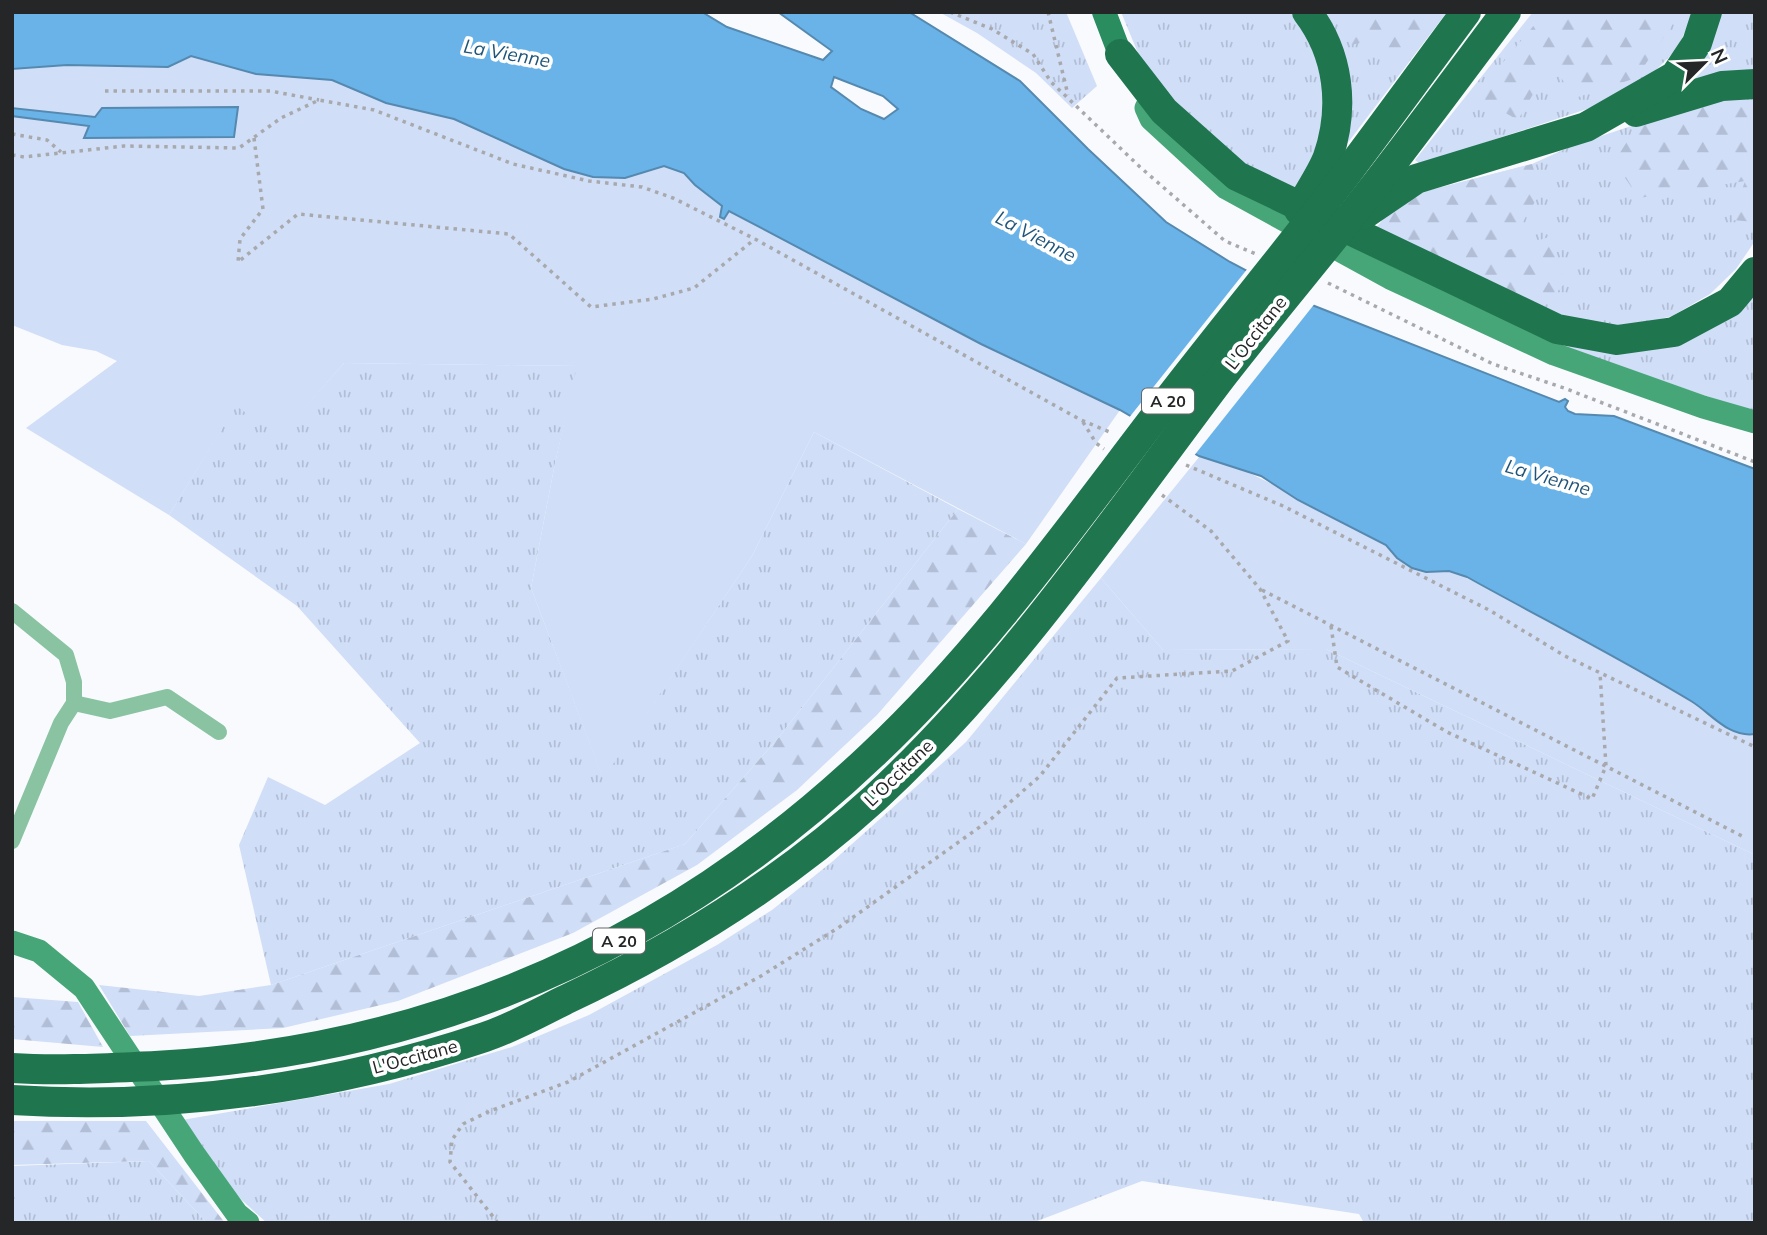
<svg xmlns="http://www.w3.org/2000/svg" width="1767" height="1235" font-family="Mulish,sans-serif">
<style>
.grass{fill:url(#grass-tufts)}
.forest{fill:url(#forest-firs)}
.park{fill:#d0def8}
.water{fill:#69b3e9;stroke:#5589af;stroke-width:2;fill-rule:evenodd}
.pier{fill:#f9fafd}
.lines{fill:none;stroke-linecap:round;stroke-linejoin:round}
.path{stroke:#a8a9ac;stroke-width:3.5;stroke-dasharray:3.5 5;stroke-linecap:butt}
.street{stroke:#89c3a2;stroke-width:16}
.secondary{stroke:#47a678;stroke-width:23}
.primary{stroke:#298d60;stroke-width:24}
.highway{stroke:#1f754e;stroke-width:30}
.labels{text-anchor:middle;stroke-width:7;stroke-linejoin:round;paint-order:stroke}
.shield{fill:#fff;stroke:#666768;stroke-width:2}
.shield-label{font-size:16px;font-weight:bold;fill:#252627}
.street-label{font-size:18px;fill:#252627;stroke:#fff}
.water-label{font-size:19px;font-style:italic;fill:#1f557a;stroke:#fff}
</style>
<defs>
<pattern id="grass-tufts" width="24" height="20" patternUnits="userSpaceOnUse" patternTransform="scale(1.75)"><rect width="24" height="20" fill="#d0def8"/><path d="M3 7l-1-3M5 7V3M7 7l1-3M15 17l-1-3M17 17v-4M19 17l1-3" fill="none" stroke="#b2bed5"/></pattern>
<pattern id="forest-firs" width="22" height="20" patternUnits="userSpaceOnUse" patternTransform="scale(1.75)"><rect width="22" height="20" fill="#d0def8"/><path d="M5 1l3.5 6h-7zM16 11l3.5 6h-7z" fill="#b2bed5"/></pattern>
</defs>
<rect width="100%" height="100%" fill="#f9fafd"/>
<!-- grass -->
<g class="grass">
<path d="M939,12H1066L1097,86L1072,108L1036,73L977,33Z"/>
<path d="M1121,12H1291L1302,25L1324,73L1321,145L1294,193L1260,175L1192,128L1140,58Z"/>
<path d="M1323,12H1447L1337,157Z"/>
<path d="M1533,12H1690L1691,18L1677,49L1645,81L1590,108L1420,164L1415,160Z"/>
<path d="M1716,12H1755V71L1681,88Z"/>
<path d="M1755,94V241L1736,269L1710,294L1672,316L1641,324L1605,327L1555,320L1423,192L1532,164L1574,145L1725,95Z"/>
<path d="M1755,294V413L1550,342L1612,350Z"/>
<path d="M344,363L578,366L555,463L531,588L603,778L752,556L814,432L958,509L779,737L685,844L271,985L239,845L268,777L325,805L420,743L297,606L169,515L236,405L280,435Z"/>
<path d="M1101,578L1163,650L1326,649L1755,855V1223H1364L1359,1214L1142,1181L1032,1223H267L234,1193L182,1120L389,1084L512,1047L589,1015L717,945L772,910L833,861L966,742Z"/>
<path d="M149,1161L207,1223H12V1166Z"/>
</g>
<!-- forest -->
<g class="forest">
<path d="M1340,12H1442L1403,61L1392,59L1383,36L1352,45Z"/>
<path d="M1545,12H1681L1636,78L1575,98L1551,63L1518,120L1475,96Z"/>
<path d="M1725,95L1755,106V222L1732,220L1745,181L1639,198L1614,162L1639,123Z"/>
<path d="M1532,164L1541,192L1505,251L1549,237L1565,283L1539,312L1375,229L1390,211L1423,192Z"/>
<path d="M958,509L1026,544L877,715L797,790L697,865L573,933L398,1001L283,1028L130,1036L99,985L199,996L271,985L685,844L779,737Z"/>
<path d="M12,997L78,1002L103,1047L12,1039Z"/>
<path d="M12,1121H146L225,1223H207L149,1161L12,1165Z"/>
</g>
<!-- park -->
<g class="park">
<path d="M191,56L256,74L332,80L386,103L454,119L564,169L593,177L625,178L664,166L685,173L695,185L728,211L981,344L1120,410L1026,544L814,432L752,556L603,779L531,588L555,463L577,366L344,363L280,436L236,406L169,515L26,428L117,361L96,351L62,345L12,325V116L89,126L84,138L95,117L12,108V69L67,65L168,67Z"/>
<path d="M1204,451L1755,718V855L1326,649L1163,650L1101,578Z"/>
</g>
<!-- water -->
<g class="water">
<path d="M12,12H702L727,27L823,60L832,51L778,12H909L1020,81L1088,149L1166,222L1230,262L1312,305L1559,402L1565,399L1568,401L1565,407L1568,411L1575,414L1614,416L1755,469V734C1728,738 1711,713 1691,701C1618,657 1541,618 1467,577L1449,571L1426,572L1412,568L1397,558L1386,545L1298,500L1261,476L1199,456L1120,410L981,344L729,211L724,219L720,217L722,206L695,185L684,173L664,166L625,178L593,177L564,169L454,119L386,103L332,80L256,74L191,56L168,67L67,65L12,69ZM834,77L883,96L898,109L884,119L861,109L831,87Z"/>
<path d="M238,107L234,137L84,138L89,126L12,116V108L95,117L102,108Z"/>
</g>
<!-- pier -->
<path class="pier" d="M1248,268L1316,302L1193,457L1128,419Z"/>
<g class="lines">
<!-- path -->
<g class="path">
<path d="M950,12L992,29L1033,54L1051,82L1140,167L1225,241L1256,254"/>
<path d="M1048,12L1068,95"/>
<path d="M105,91H270L319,100"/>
<path d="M12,134L47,140L61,152"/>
<path d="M254,138L263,209L240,239L238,262L298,214L509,234L591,307L653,299L694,288L755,239"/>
<path d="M12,155L24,157L124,146L239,148L281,118L319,100L374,110L513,164L589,181L642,187L673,198L755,239L1081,420L1112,433"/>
<path d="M1328,283L1493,364L1564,388L1755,462"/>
<path d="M1083,422L1096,443L1104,449"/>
<path d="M1186,465L1283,506L1489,610L1565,656L1755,747"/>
<path d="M1262,590L1742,836"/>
<path d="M1331,626L1337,667L1447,732L1592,799L1606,766L1600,673"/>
<path d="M498,1223L450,1162L452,1140L463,1124L490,1111L568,1082L761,976L838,928L991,819L1040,776L1117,678L1232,671L1288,641L1260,589L1211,531L1162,495"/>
</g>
<!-- street -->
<g class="street">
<path d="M12,611L66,655L74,682V703L61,723L12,841"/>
<path d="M74,703L110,711L167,697L219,732"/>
</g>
<!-- secondary -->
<g class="secondary">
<path d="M1146,108L1151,119L1226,188L1390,278L1554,354L1703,407L1755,422"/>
<path d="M12,942L39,951L84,988L194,1154L237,1214L248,1223"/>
</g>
<!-- primary -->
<path class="primary" d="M1104,12L1120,54"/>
<!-- highway -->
<g class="highway">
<path d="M1120,54L1164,111L1237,176L1557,329L1617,340L1674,332L1730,302L1755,272"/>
<path d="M1636,112L1722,86L1755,84"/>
<path d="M1299,210C1308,193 1321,175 1328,157C1345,107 1339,54 1307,12"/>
<path d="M1363,215L1416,179L1586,127L1675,76L1697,43L1707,12"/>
<path d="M12,1068C60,1071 108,1068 155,1066C432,1051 671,946 872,755C983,651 1072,525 1164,405C1224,327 1287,251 1347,173C1387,120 1426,66 1466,12"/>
<path d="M12,1100C172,1110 333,1088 485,1037C512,1028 539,1013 565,1000C676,948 784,881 875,798C1007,676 1110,525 1217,383C1267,318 1320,256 1370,192C1416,133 1461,72 1506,12"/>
</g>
</g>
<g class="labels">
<!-- shield labels -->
<g class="shield">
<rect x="1142" y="388.5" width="52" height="25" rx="5"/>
<rect x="593" y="928.5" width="52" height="25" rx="5"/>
</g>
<g class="shield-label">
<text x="1168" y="407">A 20</text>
<text x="619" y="947">A 20</text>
</g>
<!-- street labels -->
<g class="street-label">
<text transform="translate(1256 333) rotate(-52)" y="6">L'Occitane</text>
<text transform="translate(899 773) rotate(-44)" y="6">L'Occitane</text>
<text transform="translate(415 1057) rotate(-15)" y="6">L'Occitane</text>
</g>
<!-- water labels -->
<g class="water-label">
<text transform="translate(507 53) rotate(10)" y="7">La Vienne</text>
<text transform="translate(1036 236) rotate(28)" y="7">La Vienne</text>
<text transform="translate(1548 477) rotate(16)" y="7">La Vienne</text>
</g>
</g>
<!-- border -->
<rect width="1767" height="1235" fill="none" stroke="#252627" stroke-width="28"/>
<!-- north arrow -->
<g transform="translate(1704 63) rotate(66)" stroke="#ffffff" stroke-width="5" paint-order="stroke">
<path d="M0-5L12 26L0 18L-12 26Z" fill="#252627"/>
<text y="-10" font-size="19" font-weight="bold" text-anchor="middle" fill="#252627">N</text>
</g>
</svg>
